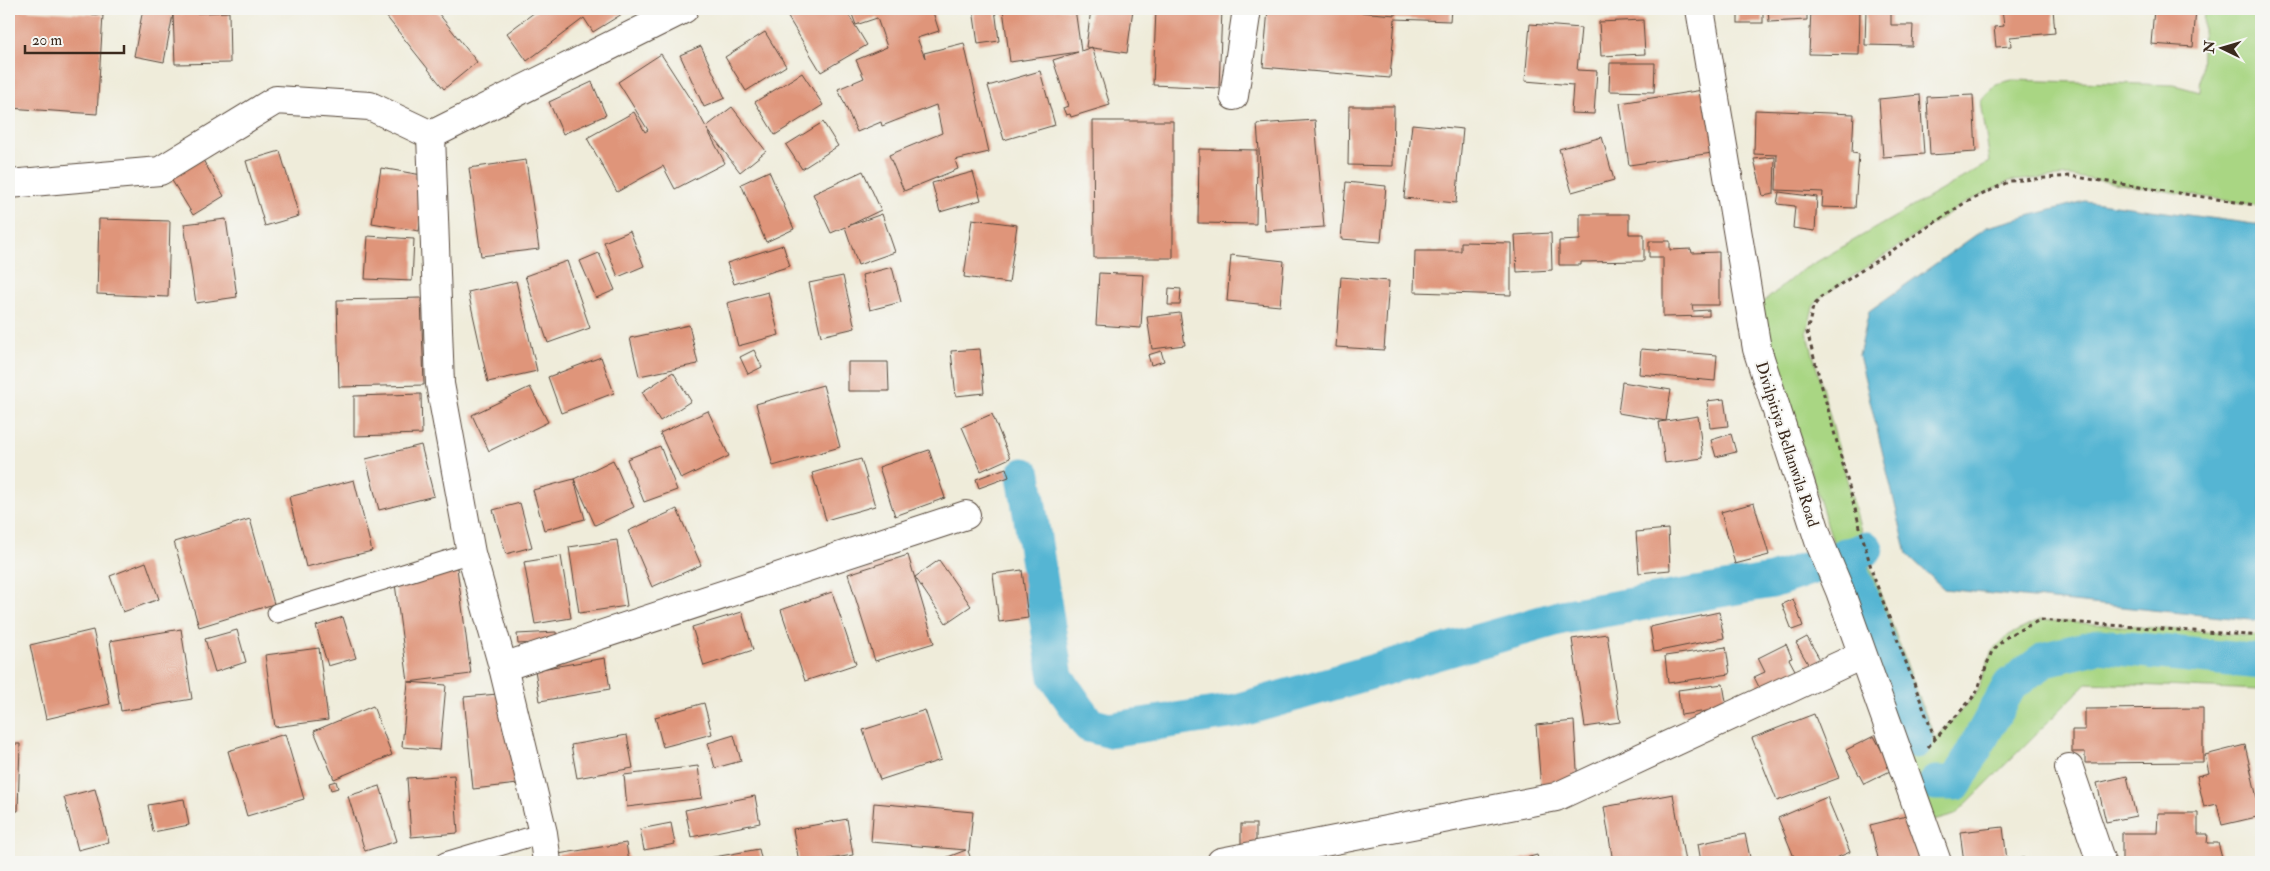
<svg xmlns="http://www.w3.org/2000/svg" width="2270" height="871" font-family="'IM FELL Double Pica',serif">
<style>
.green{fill:#a9d683;stroke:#728050}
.water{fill:#55b5d3;stroke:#487078}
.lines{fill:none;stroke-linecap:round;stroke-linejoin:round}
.canal{stroke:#55b5d3;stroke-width:35}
.building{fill:#df957a}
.service-casing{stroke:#56473a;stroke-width:21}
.minor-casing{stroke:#56473a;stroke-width:30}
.tertiary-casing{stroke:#56473a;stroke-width:30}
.path{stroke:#56473a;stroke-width:3;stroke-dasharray:4 4;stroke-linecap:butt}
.service{stroke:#fff;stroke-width:19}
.minor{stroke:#fff;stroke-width:28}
.tertiary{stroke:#fff;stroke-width:28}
.labels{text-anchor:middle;stroke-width:4;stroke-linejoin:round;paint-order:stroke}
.street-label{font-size:16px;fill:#3b2a1e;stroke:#f6f6f2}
</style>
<rect width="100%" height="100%" fill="#f6f6f2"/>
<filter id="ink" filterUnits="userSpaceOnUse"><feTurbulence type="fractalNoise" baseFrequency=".02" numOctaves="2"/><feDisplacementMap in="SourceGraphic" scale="10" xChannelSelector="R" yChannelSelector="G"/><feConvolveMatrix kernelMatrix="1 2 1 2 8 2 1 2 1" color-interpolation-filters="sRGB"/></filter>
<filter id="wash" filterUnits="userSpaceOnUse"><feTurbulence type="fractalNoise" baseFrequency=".0096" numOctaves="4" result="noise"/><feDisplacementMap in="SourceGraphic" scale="20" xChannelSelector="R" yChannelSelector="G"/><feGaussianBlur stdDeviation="1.12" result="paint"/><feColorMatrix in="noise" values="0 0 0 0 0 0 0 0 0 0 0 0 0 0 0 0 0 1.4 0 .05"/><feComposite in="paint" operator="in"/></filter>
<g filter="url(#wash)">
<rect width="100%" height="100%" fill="#efecda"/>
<!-- green -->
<path class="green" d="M2204,9H2261V206L2070,176L2010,181L1963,204L1821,297L1813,307L1807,332L1873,575L1935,739L1976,694L1992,651L2009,635L2040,620L2261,636V690L2087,683L1955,815L1923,824L1758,307L1799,272L1990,162L1981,101L1996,84L2012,80L2174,85L2200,92Z"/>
<!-- water -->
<path class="water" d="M2085,201L2261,225V621L1944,589L1907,554L1859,355L1869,311L1987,227Z"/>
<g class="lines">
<!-- canal -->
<g class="canal">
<path d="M1024,475L1056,677L1089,725L1108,730L1236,711L1562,617L1772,581L1866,549"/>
<path d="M1845,555L1916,741"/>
<path d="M1936,783H1956L2010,685L2046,659L2098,646L2261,662"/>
</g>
</g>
<g id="blocks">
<!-- building -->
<g class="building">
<path d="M9,9L103,15L97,114L9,108Z"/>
<path d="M143,9H157L173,12V14L229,12L230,63L175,64L173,14L164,62L134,56Z"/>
<path d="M385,9H435L477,62L444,89L382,11Z"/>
<path d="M539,9H630L593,32L584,18L527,61L507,33Z"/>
<path d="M783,9H845L867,45L821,72Z"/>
<path d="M850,9H932L939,31L917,38L925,58L924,53L964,43L989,152L955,160L958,169L904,191L889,155L942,133L936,105L882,126L881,122L857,132L838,89L864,78L856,60L887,47L877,18L856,25Z"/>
<path d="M973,9H995L999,41L978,44Z"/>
<path d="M1003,9H1075L1081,51L1092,47L1110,105L1071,117L1070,114L1066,115L1063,108L1068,106L1053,60L1078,52L1010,62Z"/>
<path d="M1091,9H1133L1127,53L1086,47Z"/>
<path d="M1156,9H1222L1219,88L1153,85Z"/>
<path d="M1268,9H1319L1396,15V9H1451L1450,21L1395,19L1390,78L1263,67Z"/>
<rect x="1473" y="9" width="57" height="2"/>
<rect x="1738" y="9" width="25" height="14"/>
<path d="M1768,9H1807V20L1769,22Z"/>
<path d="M1811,9H1860L1859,55L1809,54Z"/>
<path d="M1866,9H1891V25H1913L1912,46L1865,45Z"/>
<path d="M2002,9H2053L2055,33L2010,37L2011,46L1996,47L1994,27L2004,26Z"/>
<path d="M2154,9H2196L2193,47L2151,44Z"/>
<path d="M1643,20L1645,54L1601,56L1599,22Z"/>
<path d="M1530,24L1581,28L1577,70L1597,71L1594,114L1571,113L1573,85L1525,81Z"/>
<path d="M765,32L786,66L746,91L725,57Z"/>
<path d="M701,46L725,98L704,107L680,55Z"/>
<path d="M661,54L694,105L706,127L732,107L766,151L740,172L707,129L725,163L675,189L663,166L617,192L587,138L634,112L645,132L648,130L618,82Z"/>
<path d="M1610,63H1655L1654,92L1609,91Z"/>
<path d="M1040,71L1055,125L1004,140L988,86Z"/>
<path d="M802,73L823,105L775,135L755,102Z"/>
<path d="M592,82L606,115L563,134L549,102Z"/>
<path d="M1709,89L1719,152L1629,165L1620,103Z"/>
<path d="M1920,95L1924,154L1883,157L1879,99Z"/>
<path d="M1973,95L1976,152L1930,155L1927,97Z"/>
<path d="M1349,106H1394L1393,166L1348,165Z"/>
<path d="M1755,110L1854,114L1852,153L1859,154L1855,208L1822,207L1823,192L1776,190L1777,155L1754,154Z"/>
<path d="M1315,120L1324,227L1265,231L1257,124Z"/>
<path d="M1093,121H1173V258H1094Z"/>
<path d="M823,122L838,146L802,169L786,145Z"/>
<path d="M1412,124L1463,129L1456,203L1404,198Z"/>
<path d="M1602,137L1614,180L1572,192L1559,149Z"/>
<path d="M1199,149L1257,150L1256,224L1198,223Z"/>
<path d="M280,151L299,216L265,226L246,161Z"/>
<path d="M200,155L224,196L193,215L168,174Z"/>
<path d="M1775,157L1774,194L1763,196L1754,159Z"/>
<path d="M526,160L539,249L481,256L469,168Z"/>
<path d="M381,168L428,176L419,231L372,223Z"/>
<path d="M769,171L794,229L766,242L741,184Z"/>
<path d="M863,171L881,210L848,226L882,214L895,252L858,265L845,227L831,233L813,194Z"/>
<path d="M973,172L981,200L940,212L932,183Z"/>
<path d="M1346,182L1386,186L1381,242L1341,239Z"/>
<path d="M1779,192L1817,197L1815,231L1793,228L1795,206L1777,204Z"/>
<path d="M1580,214H1629V234H1644V261L1581,262V265H1559V241L1580,240Z"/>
<path d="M99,219L170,221L168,297L97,294Z"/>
<path d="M226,219L237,297L196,303L184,224Z"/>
<path d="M972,219L1017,225L1009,283L964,277Z"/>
<path d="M630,231L644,266L618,277L604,242Z"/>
<path d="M1551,233L1552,270L1517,272L1515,235Z"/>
<path d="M368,236L414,239L412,281L365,279Z"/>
<path d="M1649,241H1670V250L1691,249L1692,253L1719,252V305H1692L1693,311L1709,310V316L1663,317V257H1649Z"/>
<path d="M1461,242L1511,243V295L1414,292L1415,251H1461Z"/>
<path d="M783,245L790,266L734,284L727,263Z"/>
<path d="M599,253L615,290L596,298L580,261Z"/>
<path d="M1231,255L1284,261L1280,306L1227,301Z"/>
<path d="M567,261L590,328L548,343L525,276Z"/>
<path d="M892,267L901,302L870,310L862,275Z"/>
<path d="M1099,273L1144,275L1141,328L1096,325Z"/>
<path d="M843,276L855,328L821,336L809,283Z"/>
<path d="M1341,277L1389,281L1384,350L1336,347Z"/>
<path d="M516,281L537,371L488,382L468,292Z"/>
<path d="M1169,288L1181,289L1180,305H1168Z"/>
<path d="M768,292L779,335L738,346L727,303Z"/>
<path d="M421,298L424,385L339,387L337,300Z"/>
<path d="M1180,313L1185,345L1152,349L1147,317Z"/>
<path d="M689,325L698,364L639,376L630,338Z"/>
<path d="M980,349L984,393L956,396L951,351Z"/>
<path d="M1641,349L1717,355L1715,381L1639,374Z"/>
<path d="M754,350L762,367L748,374L740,357Z"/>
<path d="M1161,351L1164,361L1151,365L1148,355Z"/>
<path d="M601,357L614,393L561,413L548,377Z"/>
<path d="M848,362H888L889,391H848Z"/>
<path d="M673,372L691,401L660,421L642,392Z"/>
<path d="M1622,382L1671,390L1666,421L1698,416L1703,458L1665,463L1659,422L1666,421L1618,413Z"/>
<path d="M823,385L840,447L773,466L756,404Z"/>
<path d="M530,387L548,422L489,451L472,415Z"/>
<path d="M421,394L422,434L354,436V396Z"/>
<path d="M1724,399L1728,426L1710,428L1707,401Z"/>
<path d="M708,411L729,456L681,479L660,433Z"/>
<path d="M992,414L1010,458L981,471L962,427Z"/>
<path d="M1731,434L1736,452L1716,457L1711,440Z"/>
<path d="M421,445L434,496L379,510L366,459Z"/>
<path d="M660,446L677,490L644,502L627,459Z"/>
<path d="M929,450L945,498L895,516L879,467Z"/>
<path d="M861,459L875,506L826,520L812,473Z"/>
<path d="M613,460L634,507L595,525L574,479L585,519L544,530L533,490L574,479Z"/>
<path d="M1006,468L1009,477L979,488L976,479Z"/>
<path d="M354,480L372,551L306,567L289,497Z"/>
<path d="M520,503L532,547L506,554L493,510Z"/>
<path d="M1754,503L1769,555L1735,564L1721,512Z"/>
<path d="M677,509L701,565L652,587L628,531Z"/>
<path d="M250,519L274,604L199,627L174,542Z"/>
<path d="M1668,529L1670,570L1639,573L1636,532Z"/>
<path d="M617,540L627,606L579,613L569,547Z"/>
<path d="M908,555L934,643L875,661L848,574Z"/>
<path d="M561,556L571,618L535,624L524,562Z"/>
<path d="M939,560L971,606L946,623L915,577Z"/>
<path d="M146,562L159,599L123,612L110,576Z"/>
<path d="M457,568L471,674L408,682L446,685L440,750L402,747L408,682L394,576Z"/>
<path d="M1022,570L1028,618L999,622L993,574Z"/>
<path d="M832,592L856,664L805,681L781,610Z"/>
<path d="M1793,599L1803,626L1792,630L1782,604Z"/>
<path d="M742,612L753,650L704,666L692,627Z"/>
<path d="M1719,612L1724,638L1654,652L1650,627Z"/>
<path d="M343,617L356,658L328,666L316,626Z"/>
<path d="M181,629L192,699L121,711L110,641Z"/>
<path d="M93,630L110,704L46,719L30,645Z"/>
<path d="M237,630L246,662L215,672L205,639Z"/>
<path d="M556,632L557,642L518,644L517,634Z"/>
<path d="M1607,634L1620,722L1585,727L1572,639Z"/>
<path d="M1807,637L1822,663L1811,669L1796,643Z"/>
<path d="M1786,644L1792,658L1789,659L1802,683L1766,701L1754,677L1765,672L1758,658Z"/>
<path d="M1726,647L1730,674L1668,683L1665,656Z"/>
<path d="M319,648L328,720L275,727L265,655Z"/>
<path d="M605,658L610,689L540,701L535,670Z"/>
<path d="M1723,684L1727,708L1681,715L1678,690Z"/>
<path d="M509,693L518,784L473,789L464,697Z"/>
<path d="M704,703L712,734L663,747L655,717Z"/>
<path d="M373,706L392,755L334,779L314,731Z"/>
<path d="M2203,708V762L2085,763V752H2072V730H2085V709Z"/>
<path d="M925,710L941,760L880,780L863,730Z"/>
<path d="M1814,714L1839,778L1777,801L1752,738Z"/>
<path d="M1574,721L1578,785L1541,788L1536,725Z"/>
<path d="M285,734L304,799L247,816L228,751Z"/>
<path d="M627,735L633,768L577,778L571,745Z"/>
<path d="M734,735L741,761L715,768L708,743Z"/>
<path d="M1874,736L1892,770L1864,784L1846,750Z"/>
<path d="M9,744H20L18,811H9Z"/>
<path d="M2245,745L2261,816L2222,825L2217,804L2204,807L2197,776L2209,773L2205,755Z"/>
<path d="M698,766L702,798L627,807L624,775Z"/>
<path d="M454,775L458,833L411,837L407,778Z"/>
<path d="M2127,776L2136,816L2106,822L2097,783Z"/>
<path d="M336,781L338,788L331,790L329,783Z"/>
<path d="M380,786L397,841L365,851L348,796Z"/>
<path d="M95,789L109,842L78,850L64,797Z"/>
<path d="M1673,794L1685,862H1613L1604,807Z"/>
<path d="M755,796L760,823L691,837L685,810Z"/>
<path d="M1827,797L1850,852L1827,862H1796L1778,818Z"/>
<path d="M184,799L189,825L153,832L148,805Z"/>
<path d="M874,803L973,812L969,851H968L972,862H935L966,850L871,842Z"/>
<path d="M2158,813H2198V834H2208L2207,843H2218L2223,862H2122V833H2157Z"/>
<path d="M1915,814L1926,861L1879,862L1870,825Z"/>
<path d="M847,819L853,855L812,862H799L793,829Z"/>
<path d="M671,823L675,844L644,850L640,829Z"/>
<rect x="1241" y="824" width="15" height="22"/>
<path d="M2003,827L2007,860L2024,858L2025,862H1964L1960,832Z"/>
<path d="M1745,834L1751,862H1701L1698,844Z"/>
<path d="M626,843L629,862H560L558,854Z"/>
<path d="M759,849L762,862H692V861Z"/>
<path d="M1537,855L1539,862H1511Z"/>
</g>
</g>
</g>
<g filter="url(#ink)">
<use href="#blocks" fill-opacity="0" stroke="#56473a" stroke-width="1"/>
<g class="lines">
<!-- service casing -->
<g class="service-casing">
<g id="service">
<path d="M277,613L471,553"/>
<path d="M445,862L543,833"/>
</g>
</g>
<!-- minor casing -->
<g class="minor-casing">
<g id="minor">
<path d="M1234,96L1247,9"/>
<path d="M431,135L440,384L471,553L503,667L543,833L547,862"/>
<path d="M9,184L160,171L276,100L370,106L431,135L684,9"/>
<path d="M503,667L966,515"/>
<path d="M2069,768L2101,862"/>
<path d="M1221,862L1556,797L1862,655"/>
</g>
</g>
<!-- tertiary casing -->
<g class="tertiary-casing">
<path id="tertiary" d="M1700,9L1757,349L1819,541L1840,591L1937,862"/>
</g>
<!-- path -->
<g class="path">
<path d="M1935,739L1873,575L1807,332L1813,307L1821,297L1963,204L2010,181L2070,176L2261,206"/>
<path d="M1928,747L1976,694L1992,651L2009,635L2040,620L2261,636"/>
</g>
<!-- service -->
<use href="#service" class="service"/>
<!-- minor -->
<use href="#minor" class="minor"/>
<!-- tertiary -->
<use href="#tertiary" class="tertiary"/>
</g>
</g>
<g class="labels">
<!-- street labels -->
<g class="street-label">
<text transform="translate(1788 444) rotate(72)" y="6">Divilpitiya Bellanwila Road</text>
</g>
</g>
<!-- margin -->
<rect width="2270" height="871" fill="none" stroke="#f6f6f2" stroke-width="30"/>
<!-- north arrow -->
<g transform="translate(2222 48) rotate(275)" stroke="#f6f6f2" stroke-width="4" paint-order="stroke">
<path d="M0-4L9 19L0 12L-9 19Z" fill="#3b2a1e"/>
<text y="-8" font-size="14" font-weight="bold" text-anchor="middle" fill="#3b2a1e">N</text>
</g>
<!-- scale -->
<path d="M25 45v8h99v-8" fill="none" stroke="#3b2a1e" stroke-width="2.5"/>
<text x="32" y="45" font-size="15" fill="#3b2a1e" stroke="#f6f6f2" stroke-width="4" paint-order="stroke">20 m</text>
</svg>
